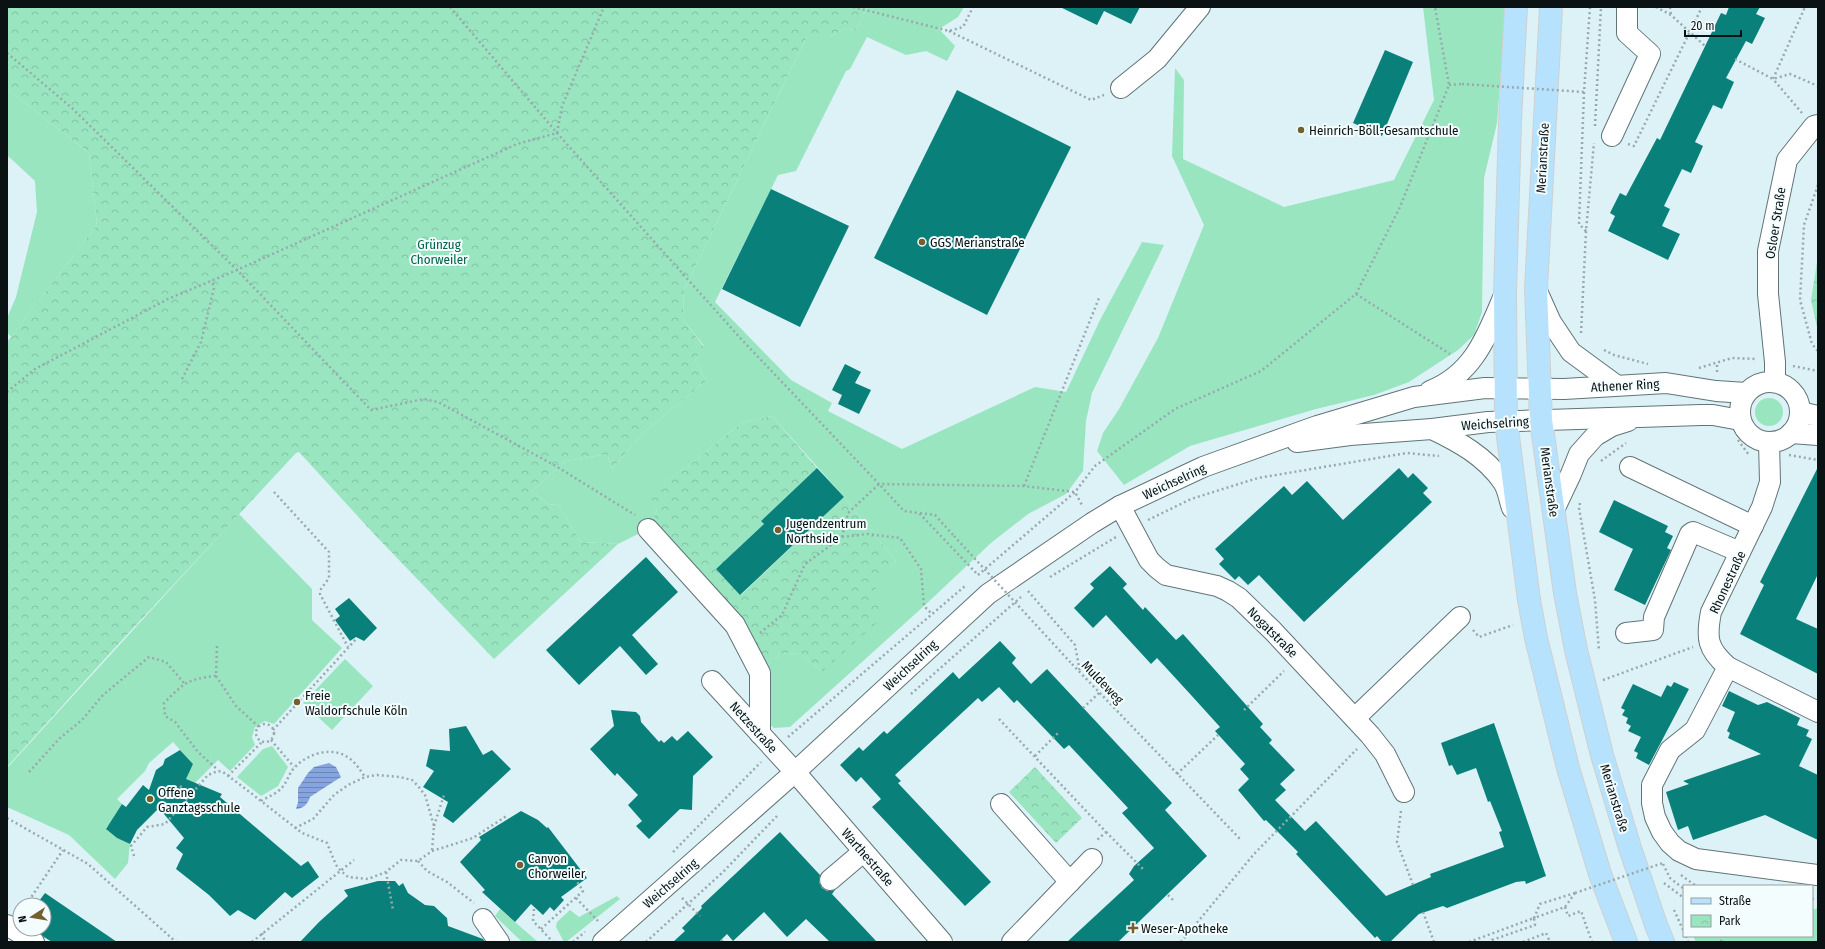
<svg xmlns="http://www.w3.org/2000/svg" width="1825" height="949" font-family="'Fira Sans Condensed',sans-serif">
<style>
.grass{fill:#99e5c0}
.park{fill:url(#park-crowns)}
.water{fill:url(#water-rules)}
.building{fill:#09817a}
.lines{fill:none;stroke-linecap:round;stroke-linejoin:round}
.minor-casing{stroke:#617478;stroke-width:22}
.major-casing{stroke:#ced0d0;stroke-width:24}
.path{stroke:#98a9ad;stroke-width:2.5;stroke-dasharray:2 3;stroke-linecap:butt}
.minor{stroke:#fff;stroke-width:20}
.major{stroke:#b7e2fd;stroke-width:22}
.path-bridge{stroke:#98a9ad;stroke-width:2.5;stroke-dasharray:2 3;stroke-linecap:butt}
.poi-dot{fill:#74602f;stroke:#f4fdfe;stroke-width:1.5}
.labels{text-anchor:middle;stroke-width:4;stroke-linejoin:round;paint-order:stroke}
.poi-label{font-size:13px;fill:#0b1214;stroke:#f4fdfe;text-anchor:start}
.street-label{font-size:13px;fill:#0b1214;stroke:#f4fdfe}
.park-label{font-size:13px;fill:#064;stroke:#f4fdfe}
</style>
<defs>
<pattern id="park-crowns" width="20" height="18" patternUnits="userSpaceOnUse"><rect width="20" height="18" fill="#99e5c0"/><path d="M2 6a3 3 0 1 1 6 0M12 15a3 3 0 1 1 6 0" fill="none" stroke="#82c3a4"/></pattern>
<pattern id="water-rules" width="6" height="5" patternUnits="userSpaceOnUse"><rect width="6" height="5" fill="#86a5e0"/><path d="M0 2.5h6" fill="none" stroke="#6c85b4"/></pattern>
</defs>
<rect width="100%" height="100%" fill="#ddf2f7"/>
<!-- grass -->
<g class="grass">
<path d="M867,7H964L958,17L939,29L955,46L947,61L926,51L906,55L867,37L850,69L846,71L796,171L778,175L715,302L791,380L832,403L828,411L902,449L1035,387L1066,392L1100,320L1142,242L1164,245L1092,393L1086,421L1083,471L1066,494L1028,514L991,543L924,606L790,727L774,728L765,720L760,673L780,654L800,653L822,672L874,585L896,561L844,497L772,416L741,423L695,461L650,493L657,510L648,529L618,544L581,542L558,504L549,505L532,491L566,461L607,454L612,469L644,432L706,381L695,360L704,346L683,319L684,290L807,36H831L847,28L856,31Z"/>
<path d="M1423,7H1506L1497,123L1484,178L1482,312L1474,335L1458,350L1409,382L1374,395L1316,409L1190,446L1124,485L1097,451L1103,433L1119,409L1158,338L1204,225L1172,156L1175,68L1184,80L1183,159L1284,207L1394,180L1434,100Z"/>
<path d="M7,89L89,153L97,225L11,337L7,332V318L16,297L37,212L35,181L7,155Z"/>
<circle cx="1769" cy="412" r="14"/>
<path d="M239,514L312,589V620L342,648L274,724L265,721L255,727L252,737L255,745L230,771L218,760L190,788L181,785L193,764L173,742L149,763L145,771L117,799L122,804L114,820L106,828L117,838L130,844L128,863L115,879L69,835L7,807V768Z"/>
<path d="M345,659L373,686L332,730L303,703Z"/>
<path d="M272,746L288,767L278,786L261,796L237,777L263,749Z"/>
<path d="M617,896L620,899L566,942H564L556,927L557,922L570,910L579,917Z"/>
<path d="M1818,908V942H1696L1693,936H1812V910Z"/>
<path d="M500,909L538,942H522L495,916Z"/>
</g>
<!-- park -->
<g class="park">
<path d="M7,7H867L856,31L847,28L831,36H807L684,290L683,319L704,347L695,360L706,381L644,432L612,469L607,454L566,461L532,491L549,505L558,504L581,542L618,544L494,659L374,534L299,452L296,453L112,651L7,767V342L97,225L89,153L7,89Z"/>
<path d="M1818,256V332L1811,300Z"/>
<path d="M772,416L817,468L761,521L764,524L716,569L741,595L844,497L896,561L875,585L882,618L822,672L800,653L780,654L760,673L648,529L657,510L649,493L695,461L741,423Z"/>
<path d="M1035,767L1082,818L1056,843L1009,792Z"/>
</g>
<!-- water -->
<path class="water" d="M329,763L336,767L341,777L310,797C308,804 303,809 296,809L298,802V788L308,773L314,767Z"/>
<!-- building -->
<g class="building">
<path d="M1060,7H1140L1131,24L1104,11L1097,25Z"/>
<path d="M1729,7H1760L1756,14L1765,18L1752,44L1746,41L1726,78L1734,82L1722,109L1713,105L1695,142L1703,146L1691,173L1682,169L1664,206L1670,209L1662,226L1680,234L1668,260L1608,231L1615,216L1610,213L1620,193L1626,196L1657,138L1660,140L1721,13L1726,15Z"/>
<path d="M1385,50L1413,62L1382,136L1353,123Z"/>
<path d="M957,90L1071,147L987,315L874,258Z"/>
<path d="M771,189L849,226L800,327L722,289Z"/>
<path d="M845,364L861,372L855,383L871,390L859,414L838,404L842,395L832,390Z"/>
<path d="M1818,467V574L1796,619L1818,629V674L1740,634L1764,585L1760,582Z"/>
<path d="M817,468L844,497L740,595L716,569L764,524L761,521Z"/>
<path d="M1399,468L1408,478L1413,473L1428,488L1423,493L1432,502L1304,622L1259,575L1248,585L1239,576L1235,580L1219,564L1224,559L1215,549L1284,486L1292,495L1307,481L1343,520Z"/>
<path d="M1614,500L1668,526L1665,532L1673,536L1667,548L1671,550L1645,605L1614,590L1633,549L1599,532Z"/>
<path d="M646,557L678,592L632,635L658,664L646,675L620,646L579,685L546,650Z"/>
<path d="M1110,566L1127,584L1123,588L1143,610L1145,607L1176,640L1183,634L1263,724L1260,727L1272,740L1269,743L1295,770L1280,784L1286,790L1275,800L1305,831L1316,821L1386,896L1431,877L1430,874L1504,847L1499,832L1502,831L1490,801L1488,802L1476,768L1457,775L1452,765L1449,766L1441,743L1494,723L1546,876L1526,884L1525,881L1516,882L1447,908L1443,906L1419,914L1390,942H1382L1377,936L1375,938L1296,854L1298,852L1266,820L1264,821L1238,790L1249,779L1240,769L1245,764L1215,731L1220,727L1191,695L1157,658L1151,664L1106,615L1093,628L1074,608L1094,588L1090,584Z"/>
<path d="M349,598L377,628L364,641L356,637L350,641L335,620L340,616L335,609Z"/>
<path d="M1000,641L1016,658L1012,663L1031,684L1047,669L1172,803L1165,810L1207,856L1118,942H1067L1134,880L1129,874L1134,866L1154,848L1122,813L1128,808L1069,745L1064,749L1017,700L1014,703L999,687L982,702L978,698L895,775L901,781L898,783L991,882L965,906L872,807L881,799L861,777L856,782L840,765L859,747L863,751L884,731L887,734L953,672L959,679Z"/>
<path d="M1674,682L1689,689L1649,765L1636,758L1638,753L1634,751L1641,737L1628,731L1631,726L1626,723L1628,718L1622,715L1625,710L1621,708L1633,684L1661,697L1667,685L1671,687Z"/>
<path d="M1729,691L1758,705L1767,702L1800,718L1797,725L1809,730L1806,736L1812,739L1799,766L1818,775V840L1765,815L1693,840L1688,826L1678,830L1666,792L1689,784L1683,781L1761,754L1728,738L1730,733L1727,731L1735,712L1722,706Z"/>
<path d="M611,710L636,712L640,716L641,722L659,742L661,740L664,743L672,736L677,741L688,731L713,757L693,776L692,810L680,809L649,839L636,826L642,821L628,805L638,795L617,773L615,776L590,749L614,726Z"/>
<path d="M466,726L483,755L492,750L511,769L453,823L443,816L448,802L423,787L434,771L426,766L430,749L450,751L449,729Z"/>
<path d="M180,750L193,764L186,779L222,794L220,797L301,866L308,861L319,877L292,898L285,892L255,920L238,910L230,916L209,895L176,869L183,854L176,848L184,838L159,808L137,830L130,844L117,838L106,829L122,804L126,807L143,785L149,790L156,770L163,765L165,759Z"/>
<path d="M521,811L538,820L547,828L548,827L587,878L561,897L564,900L554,911L550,907L543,915L531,904L515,922L482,892L485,890L460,862L481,840L479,837Z"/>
<path d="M780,832L820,875L819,882L822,888L827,891L835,890L832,894L877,942H830L806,919L787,937L764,912L733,941L727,934L719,942H673L685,931L682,928L702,908L701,906Z"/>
<path d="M378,881H395L399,886L403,883L408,893L425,905L434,906L447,918L448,926L483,939L485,942H300L319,922L348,896L344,890Z"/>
<path d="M45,893L117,942H52L44,937L35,929H44V905H36Z"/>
</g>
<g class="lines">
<!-- minor casing -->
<g class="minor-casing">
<g id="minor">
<path d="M1121,88L1157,59L1200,7"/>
<path d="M1612,136L1650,54L1627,33V7"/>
<path d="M1537,291L1551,322L1571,352L1616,385"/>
<circle cx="1770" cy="412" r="30"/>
<path d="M1775,382V362L1768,294V251L1787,160L1814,126L1818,125"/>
<path d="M1430,391C1475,373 1487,335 1505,293"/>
<path d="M1800,412L1818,416"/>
<path d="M1432,429C1459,442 1485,456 1503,482C1508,489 1509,500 1512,508"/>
<path d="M1791,433L1818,435"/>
<path d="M1297,442L1350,435L1432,429L1488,422L1701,415H1713L1740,420"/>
<path d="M1769,442L1770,482L1762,507L1711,612C1706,638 1707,649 1728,667L1818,712"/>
<path d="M1630,467L1753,526"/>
<path d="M1120,506L1149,560L1157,568L1166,575L1217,586L1228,591L1239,598L1273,631L1370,735L1385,754L1404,792"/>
<path d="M1554,510L1571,474L1579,454L1595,436L1612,426L1628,421"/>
<path d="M648,529L735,625L760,673V734"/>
<path d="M1626,633L1653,630L1654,617L1690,534L1693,532L1740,552"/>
<path d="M1728,667L1695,730L1670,750L1652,785V803L1655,817L1662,832L1670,843L1679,851L1696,859L1817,875"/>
<path d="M712,681L795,772L942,942"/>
<path d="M1355,718L1460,617"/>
<path d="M1001,804L1070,882"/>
<path d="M830,880L863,852"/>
<path d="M483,919L499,942"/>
<path d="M7,925L34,942"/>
<path d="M603,942L795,772L988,594L1092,523L1120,506L1203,467L1317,426L1414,397L1485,388L1564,389L1666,383L1716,391L1746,393"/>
<path d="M1012,942L1092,859"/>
</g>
</g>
<!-- major casing -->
<g class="major-casing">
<g id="major">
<path d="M1516,7L1510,121L1505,293L1506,421L1529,600L1536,638L1568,768L1600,874L1626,942"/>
<path d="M1551,7L1536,289L1541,420L1565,593L1576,650L1602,755L1630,848L1656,925L1663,942"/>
</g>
</g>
<!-- path -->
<g class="path">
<path d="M450,7L557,133L742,340L879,484L1024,486L1075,492L1083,507"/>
<path d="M853,7L949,31L963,27L973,7"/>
<path d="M1656,7L1671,15L1705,46"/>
<path d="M1670,7L1671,15"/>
<path d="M949,31L1091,100L1104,95"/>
<path d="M7,53L72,108L237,270L371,410L424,399L438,402L554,465L635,515"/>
<path d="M1735,59L1773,79L1790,74L1818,86"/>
<path d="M1449,85L1462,84"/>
<path d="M1802,113L1773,79L1805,7"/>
<path d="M1595,126L1601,7"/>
<path d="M1628,144L1634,146L1702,7"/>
<path d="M1818,185L1804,225L1800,300L1812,344L1818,351"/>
<path d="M1586,231L1579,224L1584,92L1590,7"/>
<path d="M1356,294L1450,354"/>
<path d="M1581,333L1586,231L1594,143"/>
<path d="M1604,350L1614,355L1648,364"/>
<path d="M1793,366L1818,371"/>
<path d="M1699,368L1732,358L1757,359"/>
<path d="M1717,372V363"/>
<path d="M182,379L201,342L214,288L212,280"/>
<path d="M7,392L35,369L168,299L237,270L517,144L557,133L562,106L604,7"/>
<path d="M1738,440L1749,455"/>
<path d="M1789,455L1818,460"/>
<path d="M1601,461L1626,443"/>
<path d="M1024,486L1099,298"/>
<path d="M274,492L329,552V578L321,589L320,594L348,647"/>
<path d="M1580,503L1579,508L1595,600L1599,651"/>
<path d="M920,513L935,515L954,536"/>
<path d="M1148,520L1191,499L1258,478L1407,453L1439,456"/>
<path d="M842,537L867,534L900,538L921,569L924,606L932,614"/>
<path d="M978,575L1075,492L1095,466L1175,409L1261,371L1356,294L1400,207L1449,85L1435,7"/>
<path d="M1050,577L1116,537"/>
<path d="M1028,591L1075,645L1080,672"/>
<path d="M1473,630L1479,637L1513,625"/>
<path d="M760,633L782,615L805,564L842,537L848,513L879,484L904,511L919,513L978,575"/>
<path d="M217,646L216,676L236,706L259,727"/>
<path d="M1072,664L1241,840"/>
<path d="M216,676C187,679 184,683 164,703L165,716L175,722L198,752L218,770"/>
<path d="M1603,680L1693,647"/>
<path d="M911,694L1021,597"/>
<path d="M1083,708L1099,693"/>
<path d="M1244,710L1284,671"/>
<path d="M999,719L1106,832L1097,840"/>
<circle cx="265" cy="733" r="9"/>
<path d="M273,730L357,638"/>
<path d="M788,737L965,586"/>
<path d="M271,740L294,767"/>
<path d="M1035,756L1058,733"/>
<path d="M29,772L60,738L82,720L103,695L149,657L166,662L184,683"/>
<path d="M1177,774L1218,735"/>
<path d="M228,776L263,741"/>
<path d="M180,786L191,795"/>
<path d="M261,801C269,796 279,793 284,785C288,779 290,772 295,767C309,753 332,746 349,758C356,763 360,770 365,777"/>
<path d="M1401,811L1397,842L1413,885"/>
<path d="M7,818L88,864L176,942"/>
<path d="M434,826L444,795"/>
<path d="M295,828L313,819L334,795L348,785L365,777L377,775L400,777L412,780L418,786L425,795L434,826L432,851"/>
<path d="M1106,832L1144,870"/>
<path d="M673,852L761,762"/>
<path d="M134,856L131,846L147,827L165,824L208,775L218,771L223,772L247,790L302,833L327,843L336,865L341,871L348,877L368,879L386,872L401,860L418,861L432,851L473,838L508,815"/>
<path d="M418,861L427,871L447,882L474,903"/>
<path d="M1663,864L1670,878L1684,889"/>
<path d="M386,872L393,910"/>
<path d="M1681,875L1696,886"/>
<path d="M1664,883L1684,898"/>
<path d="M1575,893L1565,907L1534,918L1540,904Z"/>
<path d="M1168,895L1175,902"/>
<path d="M576,898L598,921"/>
<path d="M682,898L700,916"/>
<path d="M1812,899L1818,898"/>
<path d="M26,905L63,850"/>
<path d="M1565,907L1568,916L1581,911L1592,942"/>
<path d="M534,909L533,921L553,942"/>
<path d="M1674,910L1684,932"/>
<path d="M1423,912L1434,942"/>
<path d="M541,929L583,891L574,877"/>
<path d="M262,933L265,942"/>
<path d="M1686,936L1688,942"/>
<path d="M721,940L723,942"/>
<path d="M252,942L354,860"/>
<path d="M573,942L585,932"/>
<path d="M646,942L722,873L777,816"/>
<path d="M1181,942L1254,854L1357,749"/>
<path d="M1469,942L1534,918L1535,925L1492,940V942"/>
<path d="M1523,942L1546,933L1550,942"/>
<path d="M1721,942L1722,936"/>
</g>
<!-- minor -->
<use href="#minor" class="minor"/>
<!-- major -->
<use href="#major" class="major"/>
<!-- path-bridge -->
<g class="path-bridge">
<path d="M1462,84L1584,92"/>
<path d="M954,536L1072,664"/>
<path d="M1575,893L1663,863"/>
</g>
</g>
<!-- markers -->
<g class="poi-dot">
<circle cx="1301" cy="130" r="4"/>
<circle cx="922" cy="242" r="4"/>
<circle cx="778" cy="530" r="4"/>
<circle cx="297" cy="702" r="4"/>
<circle cx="150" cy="799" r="4"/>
<circle cx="520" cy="865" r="4"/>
<path d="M1131 922h4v4h4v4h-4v4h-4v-4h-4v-4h4z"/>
</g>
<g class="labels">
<!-- poi labels -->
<g class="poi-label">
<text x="1309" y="135">Heinrich-Böll-Gesamtschule</text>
<text x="930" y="247">GGS Merianstraße</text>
<text x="786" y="528">Jugendzentrum<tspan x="786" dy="15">Northside</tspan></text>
<text x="305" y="700">Freie<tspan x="305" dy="15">Waldorfschule Köln</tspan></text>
<text x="158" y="797">Offene<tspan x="158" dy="15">Ganztagsschule</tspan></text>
<text x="528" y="863">Canyon<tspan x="528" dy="15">Chorweiler</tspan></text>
<text x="1141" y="933">Weser-Apotheke</text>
</g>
<!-- street labels -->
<g class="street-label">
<text transform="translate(1542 158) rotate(-87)" y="5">Merianstraße</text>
<text transform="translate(1775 223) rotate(-81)" y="5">Osloer Straße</text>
<text transform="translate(1625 385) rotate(-3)" y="5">Athener Ring</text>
<text transform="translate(1495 423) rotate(-4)" y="5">Weichselring</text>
<text transform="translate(1174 481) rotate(-25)" y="5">Weichselring</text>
<text transform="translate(1550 482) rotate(82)" y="5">Merianstraße</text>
<text transform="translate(1727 582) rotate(-65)" y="5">Rhonestraße</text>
<text transform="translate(1273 632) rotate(45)" y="5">Nogatstraße</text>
<text transform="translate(910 665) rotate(-43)" y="5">Weichselring</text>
<text transform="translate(1103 682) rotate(46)" y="5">Muldeweg</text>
<text transform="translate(754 727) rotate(48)" y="5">Netzestraße</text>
<text transform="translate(1615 798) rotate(73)" y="5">Merianstraße</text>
<text transform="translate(868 857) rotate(49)" y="5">Warthestraße</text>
<text transform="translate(670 883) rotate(-41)" y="5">Weichselring</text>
</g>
<!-- park labels -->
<g class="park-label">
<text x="439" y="249">Grünzug<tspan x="439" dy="15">Chorweiler</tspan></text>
</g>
</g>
<!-- border -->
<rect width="1825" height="949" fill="none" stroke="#0b1214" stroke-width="16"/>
<!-- legend -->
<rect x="1683" y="885" width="130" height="52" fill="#f4fdfe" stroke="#979fa0"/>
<rect x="1691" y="898" width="20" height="6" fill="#b7e2fd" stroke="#979fa0"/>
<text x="1719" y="905" font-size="12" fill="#0b1214">Straße</text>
<rect x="1691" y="915" width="20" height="12" fill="url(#park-crowns)" stroke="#979fa0"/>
<text x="1719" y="925" font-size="12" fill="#0b1214">Park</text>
<!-- north arrow -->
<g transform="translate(32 917) rotate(258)"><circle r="19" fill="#f4fdfe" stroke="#979fa0"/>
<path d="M0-3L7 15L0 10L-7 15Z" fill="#74602f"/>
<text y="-6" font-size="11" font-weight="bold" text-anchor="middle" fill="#0b1214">N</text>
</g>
<!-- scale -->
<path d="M1685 30v6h56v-6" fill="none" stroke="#0b1214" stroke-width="2"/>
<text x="1691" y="30" font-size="12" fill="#0b1214" stroke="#f4fdfe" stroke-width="3" paint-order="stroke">20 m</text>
</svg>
